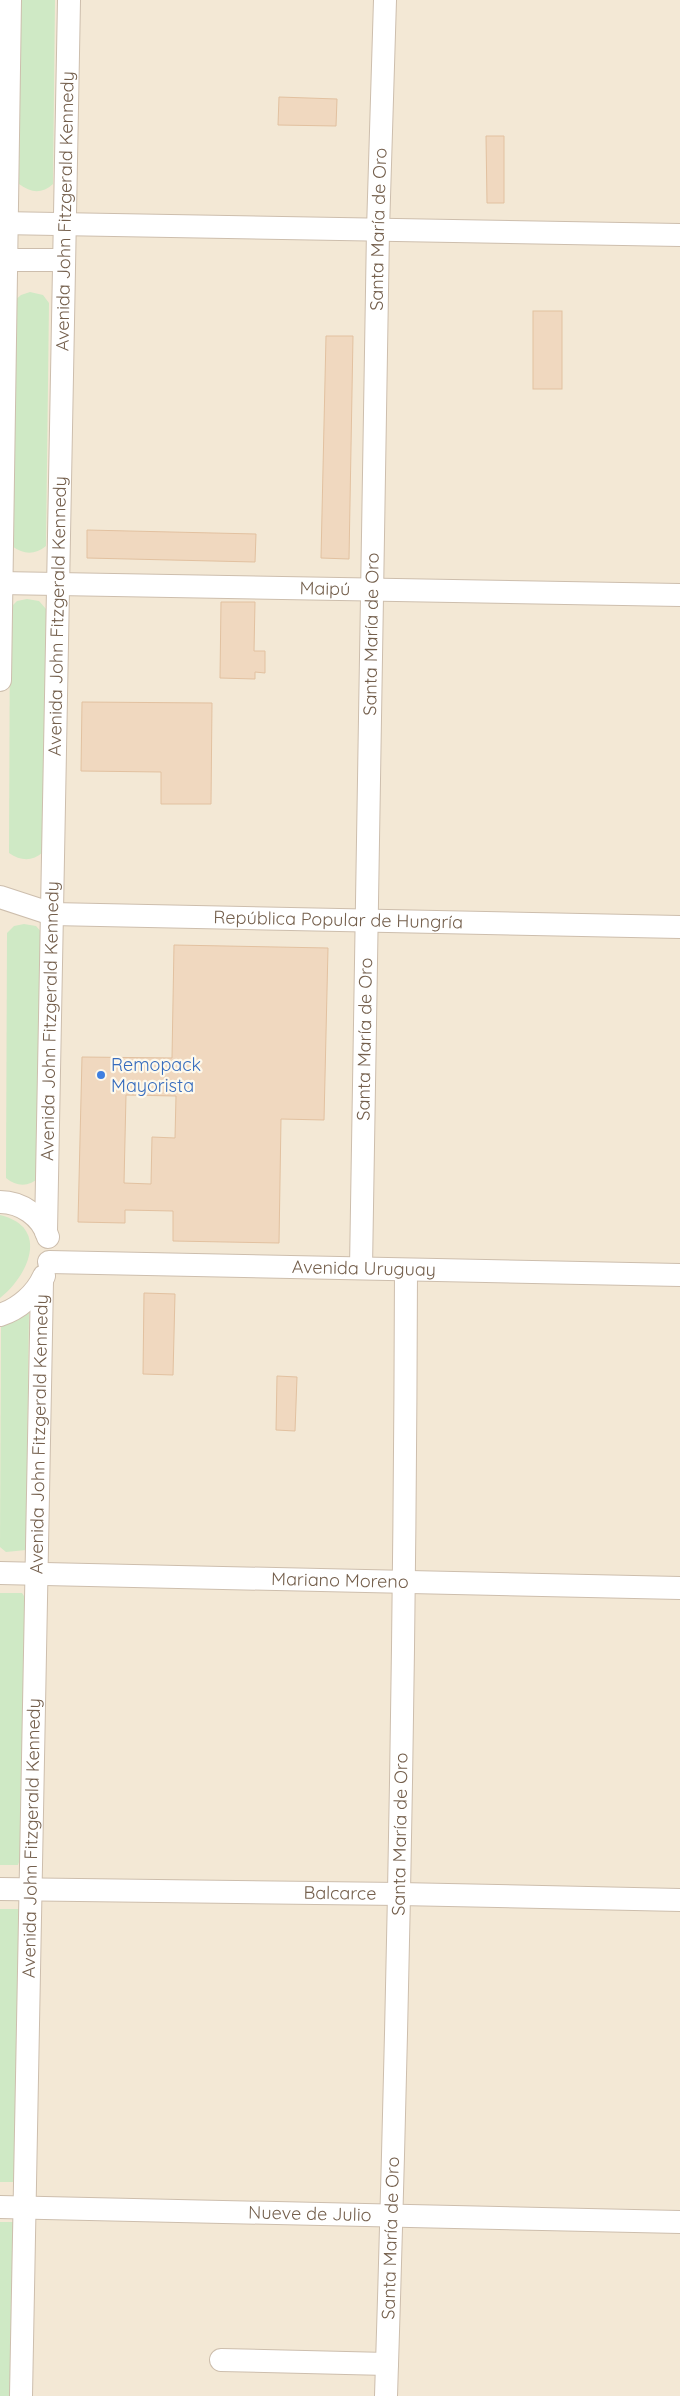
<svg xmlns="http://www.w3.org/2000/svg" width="680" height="2396" font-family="Quicksand,sans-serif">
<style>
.residential{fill:#f3e8d5}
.green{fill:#cfe9c5}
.building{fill:#f0d8bf;stroke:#e2c1a0;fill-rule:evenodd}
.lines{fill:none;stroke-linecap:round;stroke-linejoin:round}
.minor-casing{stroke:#cdbead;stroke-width:24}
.minor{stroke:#fff;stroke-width:22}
.shop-dot{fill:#3f7fe0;stroke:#fef9ec;stroke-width:2}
.labels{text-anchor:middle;stroke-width:4.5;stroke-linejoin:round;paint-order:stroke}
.street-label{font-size:18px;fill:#745f4c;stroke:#fef9ec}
.shop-label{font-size:18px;fill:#366cbe;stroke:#fef9ec;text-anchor:start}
</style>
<rect width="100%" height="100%" fill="#fbf6e6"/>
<!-- residential -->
<rect class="residential" x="0" y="0" width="680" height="2396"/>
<!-- green -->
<g class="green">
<path d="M20,0H55L53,184C42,194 31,193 19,184Z"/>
<path d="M30,292L43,295L49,303L46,546C35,555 24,555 12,546L13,302L21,295Z"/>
<path d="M27,599L39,601L46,609L43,852C32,862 21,861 9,853L10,608L17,601Z"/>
<path d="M24,924L36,926L43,934L40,1177C29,1187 17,1187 6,1178L7,933L14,926Z"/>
<path d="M0,1215C50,1227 29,1275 0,1298Z"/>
<path d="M29,1311L26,1550L6,1552L0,1547L1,1326L8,1320Z"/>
<path d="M0,1593H22L26,1599L20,1859L18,1865H0Z"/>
<path d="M0,1909H19L15,2182H0Z"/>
<path d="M0,2222H13L16,2228L12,2396H0Z"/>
</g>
<!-- building -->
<g class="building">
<path d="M279,97L337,99L336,126L278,125Z"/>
<path d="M486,136H504V203H487Z"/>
<rect x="533" y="311" width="29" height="78"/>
<path d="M326,336H353L349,559L321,558Z"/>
<path d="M87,530L256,534L255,562L87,558Z"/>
<path d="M221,602H255L254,651H265V673L255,672V679L220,678Z"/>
<path d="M82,702L212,703L211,804H161V772L81,771Z"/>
<path d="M174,945L328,948L324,1120L281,1119L279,1243L173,1241V1211L125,1210V1223L78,1222L82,1057L172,1058ZM126,1095L176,1096L175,1138L152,1137L151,1184L124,1183Z"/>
<path d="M144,1293L175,1294L173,1375L143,1374Z"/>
<path d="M277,1376L297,1377L295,1431L276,1430Z"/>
</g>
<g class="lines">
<!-- minor casing -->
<g class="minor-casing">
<g id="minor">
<path d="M0,223L680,235"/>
<path d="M0,260H64"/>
<path id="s1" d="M0,583L680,595"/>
<path d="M0,680L10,0"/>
<path id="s2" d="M0,897L52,914L680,927"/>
<path d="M0,1202C21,1202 42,1216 48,1237"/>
<path id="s3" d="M46,1232L69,0"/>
<path id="s4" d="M49,1262L680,1275"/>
<path id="s5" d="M361,1268L378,230L385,0"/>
<path d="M0,1315C19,1309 36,1294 44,1276"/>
<path id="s6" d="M0,1573L680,1588"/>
<path id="s7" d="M0,1889L399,1894L680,1900"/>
<path id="s8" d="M0,2207L680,2222"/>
<path d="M221,2360L387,2364"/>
<path id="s9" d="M21,2396L42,1281"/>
<path id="s10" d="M386,2396C398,2021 405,1645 406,1270"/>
</g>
</g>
<!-- minor -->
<use href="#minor" class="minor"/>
</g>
<!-- markers -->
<circle class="shop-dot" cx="101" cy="1075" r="5"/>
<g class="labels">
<!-- street labels -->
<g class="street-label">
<text dy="6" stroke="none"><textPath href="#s3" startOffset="1021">Avenida John Fitzgerald Kennedy</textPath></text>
<text dy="6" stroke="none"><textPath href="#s5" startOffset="1039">Santa María de Oro</textPath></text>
<text dy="6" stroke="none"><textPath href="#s1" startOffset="325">Maipú</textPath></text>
<text dy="6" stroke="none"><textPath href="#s3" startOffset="616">Avenida John Fitzgerald Kennedy</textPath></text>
<text dy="6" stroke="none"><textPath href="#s5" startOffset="634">Santa María de Oro</textPath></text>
<text dy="6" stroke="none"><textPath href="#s2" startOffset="341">República Popular de Hungría</textPath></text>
<text dy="6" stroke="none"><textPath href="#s3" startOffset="211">Avenida John Fitzgerald Kennedy</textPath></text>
<text dy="6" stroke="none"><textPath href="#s5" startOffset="229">Santa María de Oro</textPath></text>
<text dy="6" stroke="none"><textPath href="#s4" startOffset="315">Avenida Uruguay</textPath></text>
<text dy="6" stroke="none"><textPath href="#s9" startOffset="962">Avenida John Fitzgerald Kennedy</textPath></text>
<text dy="6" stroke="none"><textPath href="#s6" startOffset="340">Mariano Moreno</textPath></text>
<text dy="6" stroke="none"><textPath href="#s10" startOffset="562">Santa María de Oro</textPath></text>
<text dy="6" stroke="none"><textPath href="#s9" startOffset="558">Avenida John Fitzgerald Kennedy</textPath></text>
<text dy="6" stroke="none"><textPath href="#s7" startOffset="340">Balcarce</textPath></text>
<text dy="6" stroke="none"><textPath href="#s8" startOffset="310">Nueve de Julio</textPath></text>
<text dy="6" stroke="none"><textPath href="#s10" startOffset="158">Santa María de Oro</textPath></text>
</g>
<!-- shop labels -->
<g class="shop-label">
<text x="111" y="1071">Remopack<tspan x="111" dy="21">Mayorista</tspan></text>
</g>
</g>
</svg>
